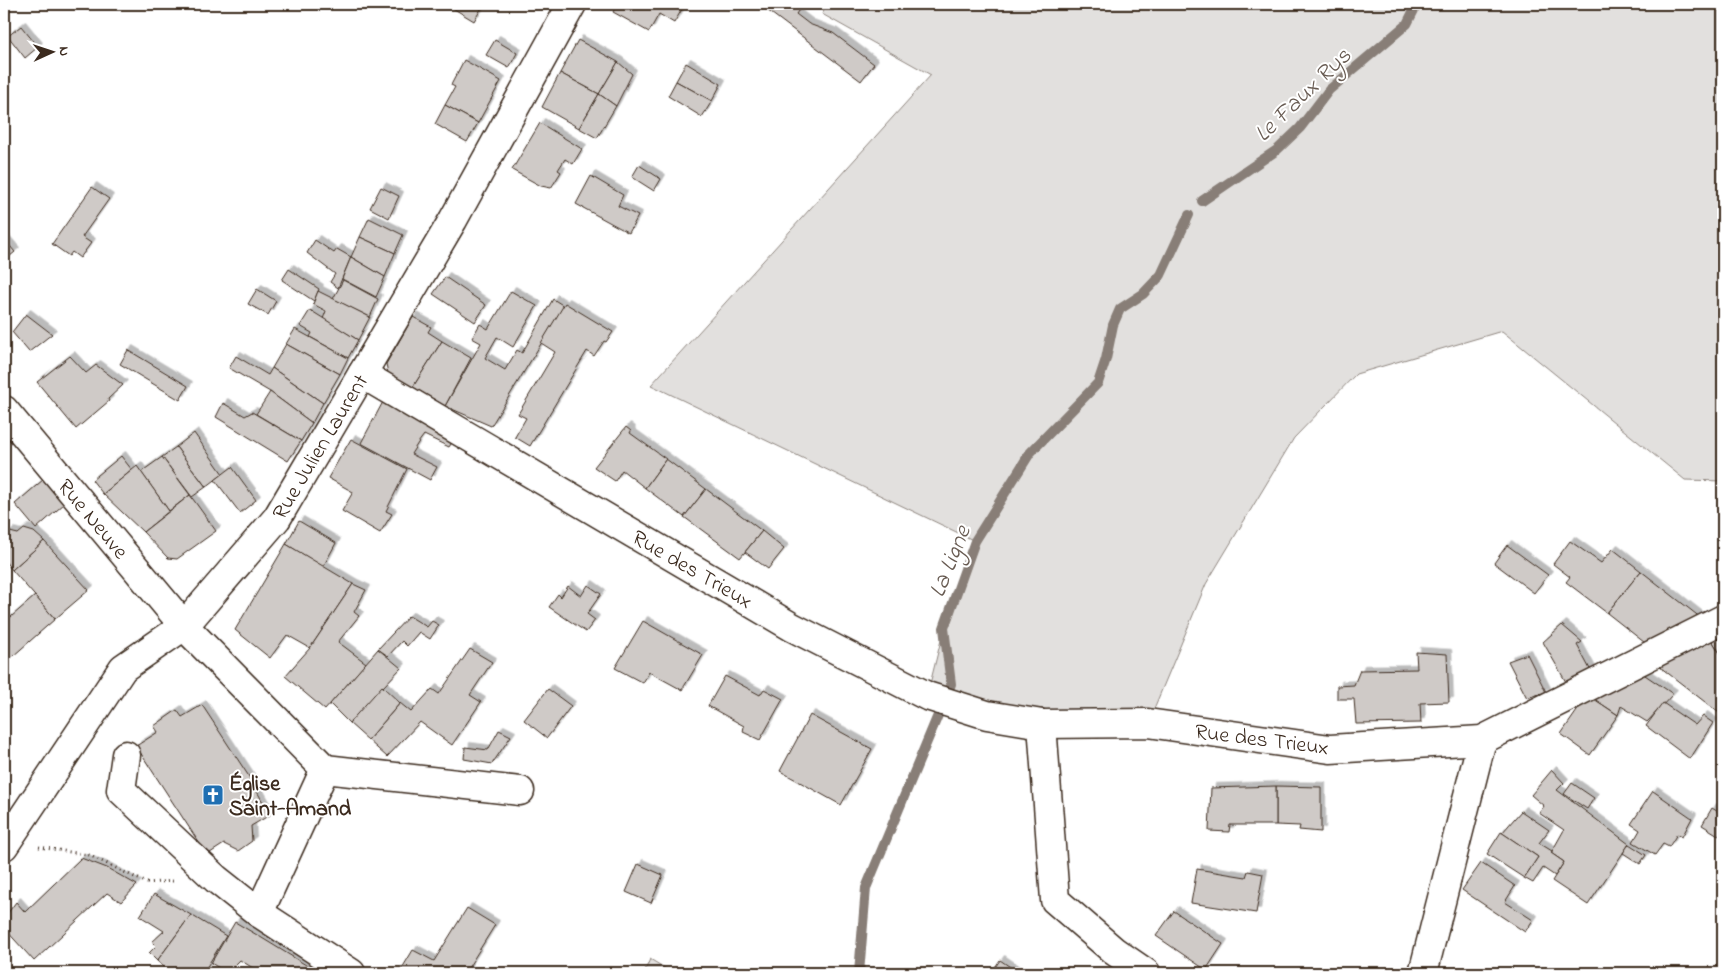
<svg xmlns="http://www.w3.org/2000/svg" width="1727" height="977" font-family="'Indie Flower',sans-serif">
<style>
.green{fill:#e2e0de;stroke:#8e857e}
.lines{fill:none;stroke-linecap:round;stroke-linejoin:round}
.stream{stroke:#887e77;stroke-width:10}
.building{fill:#cfcac7;stroke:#3b2a1e;filter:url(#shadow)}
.minor-casing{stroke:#3b2a1e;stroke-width:31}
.tertiary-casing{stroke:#3b2a1e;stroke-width:31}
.path{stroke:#3b2a1e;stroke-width:3;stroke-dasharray:1 4;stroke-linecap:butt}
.minor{stroke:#fff;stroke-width:28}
.tertiary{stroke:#fff;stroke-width:28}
.labels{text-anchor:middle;stroke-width:4;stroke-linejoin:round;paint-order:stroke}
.street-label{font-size:22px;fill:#3b2a1e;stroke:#fff}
.poi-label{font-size:22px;font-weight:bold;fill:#3b2a1e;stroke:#fff;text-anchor:start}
.water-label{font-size:24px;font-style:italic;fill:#685b52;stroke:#fff}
</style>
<defs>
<filter id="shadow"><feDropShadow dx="4.5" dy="-4.5" stdDeviation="0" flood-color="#0004"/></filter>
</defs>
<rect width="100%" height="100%" fill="#fff"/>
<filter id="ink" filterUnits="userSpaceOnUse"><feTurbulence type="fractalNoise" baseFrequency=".02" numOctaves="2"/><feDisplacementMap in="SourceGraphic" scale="10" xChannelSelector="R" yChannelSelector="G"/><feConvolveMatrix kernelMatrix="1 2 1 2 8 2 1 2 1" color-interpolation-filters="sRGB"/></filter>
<g filter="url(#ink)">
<!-- green -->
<g class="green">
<path d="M827,4H1723V481L1685,480L1502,331L1356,374L1294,438L1206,584L1148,723L1042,724L927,696L944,628L975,541L651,385L931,75L822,14Z"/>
<path d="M650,959L673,973H644Z"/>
</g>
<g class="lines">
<!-- stream -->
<g class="stream">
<path d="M1202,201L1277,150L1300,128L1329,90L1407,24L1417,4"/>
<path d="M859,973L866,888L951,684L944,628L975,541L1030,453L1098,383L1106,359L1113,325L1120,309L1143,294L1161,275L1189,215"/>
</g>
</g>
<!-- building -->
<g class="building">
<path d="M446,4H484L474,21Z"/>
<path d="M617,4H685L674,23L659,14L649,32L613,12Z"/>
<path d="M759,4H803L796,14L809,24L833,33L874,64L861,81Z"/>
<path d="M21,26L38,47L25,58L8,36Z"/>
<path d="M495,40L517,53L509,68L486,55Z"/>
<path d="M578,40L618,62L599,94L560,73Z"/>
<path d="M464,60L501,81L478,123L445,105L455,87L451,85Z"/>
<path d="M618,62L632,74L616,106L599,94Z"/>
<path d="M686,63L721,84L712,101L676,81Z"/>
<path d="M560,73L599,94L579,128L542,107Z"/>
<path d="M676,81L712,101L702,117L668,96Z"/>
<path d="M599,94L616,106L597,138L579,128Z"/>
<path d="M445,105L478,123L467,142L435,124Z"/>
<path d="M540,123L582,149L573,164L565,159L558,170L561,172L551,188L541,186L512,170Z"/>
<path d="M639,165L661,179L654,191L632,177Z"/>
<path d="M591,176L623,195L618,206L638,216L629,233L576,204Z"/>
<path d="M92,187L109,199L82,237L91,243L80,258L72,252L69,256L52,244Z"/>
<path d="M381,187L399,196L389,218L370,208Z"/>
<path d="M369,218L403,235L395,253L360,237Z"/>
<path d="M360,237L395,253L385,277L351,257Z"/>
<path d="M4,239L15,252L4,261Z"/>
<path d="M315,240L334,253L337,249L351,257L338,288L330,282L335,274L307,253Z"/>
<path d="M351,257L385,277L376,297L342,279Z"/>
<path d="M289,269L319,289L314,301L282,280Z"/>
<path d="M445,277L486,305L475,322L433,294Z"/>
<path d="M343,280L378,299L370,317L333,299Z"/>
<path d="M257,289L276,301L268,315L248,304Z"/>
<path d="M318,291L370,317L358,340L323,319L326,311L313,304Z"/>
<path d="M511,291L537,306L513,347L497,337L485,358L505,370L517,350L522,353L553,299L564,306L491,426L445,406L481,343L472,338L480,324L488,329Z"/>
<path d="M565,303L613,332L606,342L604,341L594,356L587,351L530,446L515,437L526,418L518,414L555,352L541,343Z"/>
<path d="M310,310L358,340L348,358L310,337L312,333L300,326Z"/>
<path d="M26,314L52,334L29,352L12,332Z"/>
<path d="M413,317L431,327L428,332L442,341L413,387L388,373L386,364Z"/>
<path d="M295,329L348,358L340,374L286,344Z"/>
<path d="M442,341L471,358L445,406L413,387Z"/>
<path d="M286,344L340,374L323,403L272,368Z"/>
<path d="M128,350L188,386L180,400L120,364Z"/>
<path d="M70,356L86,373L96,365L123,385L108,399L109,401L76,429L37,382Z"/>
<path d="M236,356L268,375L272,368L323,403L312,423L270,392L229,368Z"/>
<path d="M270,392L312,423L301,441L256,414Z"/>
<path d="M384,400L455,438L449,447L424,435L418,443L411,454L437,467L430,480L361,443Z"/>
<path d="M223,403L245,416L252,412L301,441L288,461L216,417Z"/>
<path d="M626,427L631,431L630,433L666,459L645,488L622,470L615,481L594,467Z"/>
<path d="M194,433L223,474L206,487L176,447Z"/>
<path d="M351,439L407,469L386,511L392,514L380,533L342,511L353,492L328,478Z"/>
<path d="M176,447L206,487L192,497L162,457Z"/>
<path d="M121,456L132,470L103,494L92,480Z"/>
<path d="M162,457L190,495L169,511L141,472Z"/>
<path d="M666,459L706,489L684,517L645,488Z"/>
<path d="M137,466L169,511L143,532L103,494Z"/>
<path d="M232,467L256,500L240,513L215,480Z"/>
<path d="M44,479L65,503L36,529L15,504Z"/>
<path d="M706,489L762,531L740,558L684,517Z"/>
<path d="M190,495L216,531L177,559L168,558L143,532Z"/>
<path d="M299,521L336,543L323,567L286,544Z"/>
<path d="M24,529L34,532L44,541L12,570L4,560V538L10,532L18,534Z"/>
<path d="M762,531L784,549L768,569L745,552Z"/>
<path d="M44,541L89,590L55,619L12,570Z"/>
<path d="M1570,541L1601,563L1613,549L1641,571L1607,613L1566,582L1570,577L1553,564Z"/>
<path d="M286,544L353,584L310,648L287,635L270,658L235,630Z"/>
<path d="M1507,545L1548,575L1534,593L1494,563Z"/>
<path d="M1641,571L1701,618L1654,650L1607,613Z"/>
<path d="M353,584L366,590L354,612L359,616L338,642L366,663L325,710L285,676L310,648Z"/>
<path d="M588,585L601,594L587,614L595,620L586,632L549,607L558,594L561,597L568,586L581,596Z"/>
<path d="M35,596L55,619L4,664V623Z"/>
<path d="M409,616L427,627L432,621L439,625L430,639L419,632L407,646L402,641L388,656L378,649Z"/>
<path d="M643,621L703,655L682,690L649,672L643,683L615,668Z"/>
<path d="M1562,625L1582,642L1577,645L1592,673L1566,682L1543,642Z"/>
<path d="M1722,633L1723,635V658L1711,639Z"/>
<path d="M1711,639L1723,658V716L1660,667Z"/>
<path d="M378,649L401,668L349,723L330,704Z"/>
<path d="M470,649L492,662L470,695L481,702L452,745L420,722L387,757L368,740L400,703L411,712L432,689L439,694Z"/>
<path d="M1416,652L1447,654L1449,702L1420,703L1421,723L1356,724L1354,699H1337V686L1354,685L1360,670L1417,669Z"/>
<path d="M1527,654L1546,692L1527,698L1508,661Z"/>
<path d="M1642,673L1673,694L1647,722L1621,706L1618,715L1588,695Z"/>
<path d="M725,676L760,695L764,689L783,699L760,740L743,732L744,726L708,706Z"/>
<path d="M382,686L400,703L368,740L349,723Z"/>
<path d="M548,689L571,706L547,738L524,720Z"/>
<path d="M1588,695L1618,715L1590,755L1561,734Z"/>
<path d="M1663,703L1695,725L1703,716L1713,723L1690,759L1646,726Z"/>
<path d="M202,705L248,775L270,815L251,826L252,841L238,851L224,844L207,855L136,746L158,732L154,726L177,710L182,717Z"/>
<path d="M810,715L872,749L841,805L780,771Z"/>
<path d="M499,730L511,736L492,764L464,759L465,747L488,750Z"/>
<path d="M1552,770L1564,783L1557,790L1629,844L1588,905L1552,881L1564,862L1551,853L1564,830L1539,813L1544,806L1531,795Z"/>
<path d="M1572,783L1594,798L1587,809L1564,794Z"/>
<path d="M1276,786L1321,787V832L1299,830L1300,826L1276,825Z"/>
<path d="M1276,786V825H1230L1229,832L1209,831L1211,788Z"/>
<path d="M1653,791L1692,818L1682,837L1677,834L1669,847L1663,844L1655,855L1633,842L1640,830L1631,824Z"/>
<path d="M1712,808L1723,815V838L1702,825Z"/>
<path d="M1521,811L1549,830L1539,843L1552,851L1551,853L1564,862L1555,876L1543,868L1533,883L1524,878L1538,857L1502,833Z"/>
<path d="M1501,832L1538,857L1524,878L1487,854Z"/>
<path d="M1629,844L1646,855L1640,864L1623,853Z"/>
<path d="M81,858L107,868L137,885L121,902L107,893L34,961L4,928V918L16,902L25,912Z"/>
<path d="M1481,863L1515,886L1505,902L1533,920L1525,932L1462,890Z"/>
<path d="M638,864L663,875L651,903L626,892Z"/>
<path d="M1197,869L1246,877L1248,871L1263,874L1256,913L1191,903Z"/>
<path d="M154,894L191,915L157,961L149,953L156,946L152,942L164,931L140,916Z"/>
<path d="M467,908L495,925L465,973H406L401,970L413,950L434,961Z"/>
<path d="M1174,911L1223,944L1206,970L1156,936Z"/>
<path d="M191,915L226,936L203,973H186L183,969L179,973H160L164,967L157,961Z"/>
<path d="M235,922L257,935L319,973H261L240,960L227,973L211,963Z"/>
<path d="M1000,960L1019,973H991Z"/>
</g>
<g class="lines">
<!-- minor casing -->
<g class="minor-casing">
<g id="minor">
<path d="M362,374L792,627L927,696L987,715L1042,724L1148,723L1330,749L1482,740L1723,619"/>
<path d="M4,410L184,626L325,769L259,913L216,879L121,790L126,755"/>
<path d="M1042,724L1055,900L1114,951L1146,973"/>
<path d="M325,769L520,791"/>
<path d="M259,913L351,973"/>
<path d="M1423,973L1482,740"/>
</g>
</g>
<!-- tertiary casing -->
<g class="tertiary-casing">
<path id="tertiary" d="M4,846L123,668L184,626L277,518L453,220L572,4"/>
</g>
<!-- path -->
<path class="path" d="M39,847L89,855L147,883L173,881"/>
<!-- minor -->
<use href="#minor" class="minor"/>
<!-- tertiary -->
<use href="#tertiary" class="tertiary"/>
</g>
</g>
<!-- icons -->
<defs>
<g id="church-square" transform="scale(1.125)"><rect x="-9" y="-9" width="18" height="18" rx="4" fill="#1f6fb2" stroke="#fff"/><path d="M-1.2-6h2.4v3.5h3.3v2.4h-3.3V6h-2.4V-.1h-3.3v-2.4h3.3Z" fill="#fff"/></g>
</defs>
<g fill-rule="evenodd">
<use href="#church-square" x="213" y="795"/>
</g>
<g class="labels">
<!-- street labels -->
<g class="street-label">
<text transform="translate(319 446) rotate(-59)" y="8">Rue Julien Laurent</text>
<text transform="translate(94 518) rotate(50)" y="8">Rue Neuve</text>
<text transform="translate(693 568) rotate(30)" y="8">Rue des Trieux</text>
<text transform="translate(1262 738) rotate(7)" y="8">Rue des Trieux</text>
</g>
<!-- poi labels -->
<g class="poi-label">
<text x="229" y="790">Église<tspan x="229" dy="25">Saint-Amand</tspan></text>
</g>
<!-- water labels -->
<g class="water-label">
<text transform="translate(1302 94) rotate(-44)" y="8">Le Faux Rys</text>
<text transform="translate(949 561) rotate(-68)" y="8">La Ligne</text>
</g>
</g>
<!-- margin -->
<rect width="1727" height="977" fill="none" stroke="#fff" stroke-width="20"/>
<rect x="10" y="10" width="1707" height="957" fill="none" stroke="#3b2a1e" stroke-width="2" filter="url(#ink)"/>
<!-- north arrow -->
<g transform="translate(52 52) rotate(87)" stroke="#ffffff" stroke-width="4" paint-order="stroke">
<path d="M0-4L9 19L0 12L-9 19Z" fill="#3b2a1e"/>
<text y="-8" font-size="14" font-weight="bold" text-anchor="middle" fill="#3b2a1e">N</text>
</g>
</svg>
